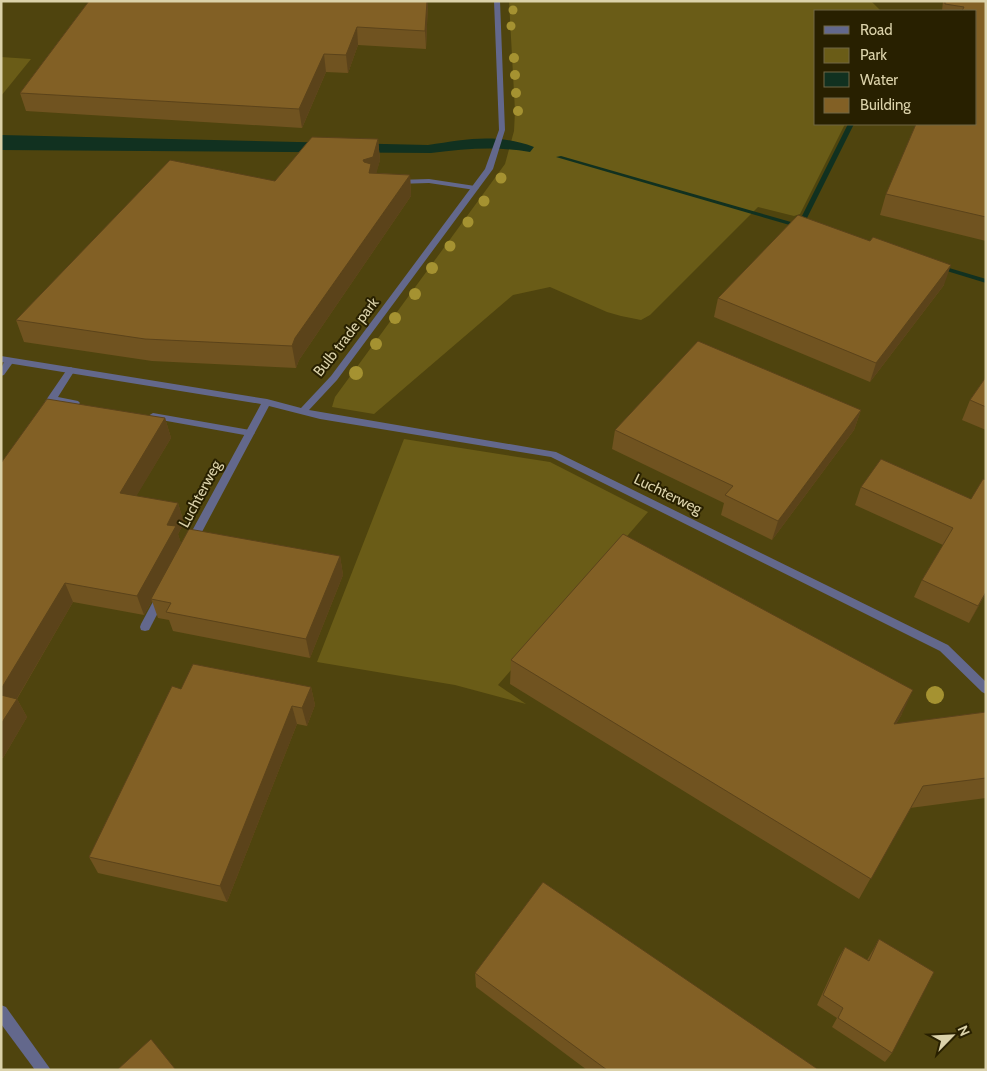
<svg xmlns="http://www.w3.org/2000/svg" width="987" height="1071" font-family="Cabin,sans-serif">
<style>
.built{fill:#4f440e;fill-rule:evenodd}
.green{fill:#6a5c17}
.water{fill:#113120}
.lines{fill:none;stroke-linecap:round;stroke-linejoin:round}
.stream{fill:#113120;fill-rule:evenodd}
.lane{fill:#63688c;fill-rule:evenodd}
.street{fill:#63688c;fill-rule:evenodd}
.tree{fill:#a59231}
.wall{fill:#705320}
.shaded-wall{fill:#5b431a}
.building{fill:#826025;stroke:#5b431a}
.labels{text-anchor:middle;stroke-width:4;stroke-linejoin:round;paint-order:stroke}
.street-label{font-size:15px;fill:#dbd2aa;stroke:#282000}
</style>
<rect width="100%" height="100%" fill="#433908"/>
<!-- built -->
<path class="built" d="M1,1H986V1070H1ZM816,11H976V124H816Z"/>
<!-- green -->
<g class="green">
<path d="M509,1H871L881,11H816V124H845L800,214L794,216L758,207L650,315L641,320L621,316L607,312L550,287L513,295L374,414L332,407L335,397L505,164L514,131L515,111Z"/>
<path d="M1,57L31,59L1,96Z"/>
<path d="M404,439L550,462L648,512L498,685L526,704L455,685L317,662Z"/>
</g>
<!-- water -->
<path class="water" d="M1,135L428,145C467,139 496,133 534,147L530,152C496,146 465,149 431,153L1,150Z"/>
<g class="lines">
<!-- stream -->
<g class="stream">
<path d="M848,124H854L803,226L800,228L556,157L561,156L798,224Z"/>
<path d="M939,265L986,279V283L937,268L936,267Z"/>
</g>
<!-- lane -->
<g class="lane">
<path d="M429,179L475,186L479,188L475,190L429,183L397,184L393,182L397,180Z"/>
<path d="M10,358L14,361L4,375L1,376C1,369 2,360 10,358Z"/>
<path d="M71,367L75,370L58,397L78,401L80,403L78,405L54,403L52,405H46L44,403L68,368Z"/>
<path d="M153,413L250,430L255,433L250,436L150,418L148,416Z"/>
<path d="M1,1005L6,1007L51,1070H35L1,1024Z"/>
</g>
<!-- street -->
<g class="street">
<path d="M494,1H500L505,130L493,169L337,380L309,410L556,452L948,645L986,682V694L982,692L940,651L551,457L320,419L269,406L195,545H187L186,542L261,404L1,362V356L267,399L301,408L331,376L485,169L499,130Z"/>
<path d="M160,595L164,596L165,599L149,630L145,631L141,630L140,627L141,624L156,596Z"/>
</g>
</g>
<!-- trees -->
<g class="tree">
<circle cx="513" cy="10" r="4.5"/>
<circle cx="511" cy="26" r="4.5"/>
<circle cx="514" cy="58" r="5"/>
<circle cx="515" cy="75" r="5"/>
<circle cx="516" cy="93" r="5"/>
<circle cx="518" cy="111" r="5"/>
<circle cx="501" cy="178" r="5.5"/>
<circle cx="484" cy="201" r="5.5"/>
<circle cx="468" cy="222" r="5.5"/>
<circle cx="450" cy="246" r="5.5"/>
<circle cx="432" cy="268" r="6"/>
<circle cx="415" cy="294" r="6"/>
<circle cx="395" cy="318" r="6"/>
<circle cx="376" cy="344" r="6"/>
<circle cx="356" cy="373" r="7"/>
<circle cx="935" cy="695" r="9"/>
</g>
<!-- wall -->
<g class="wall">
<path d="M89,1H428L426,49L358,45L348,73L326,72L302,128L26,111L20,93Z"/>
<path d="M943,1H986V241L880,215L886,194L976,11H942Z"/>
<path d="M378,139L380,160L376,173L410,175L411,196L299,360L296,368L152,361L24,342L16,320L275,181Z"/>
<path d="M944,285L870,382L714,317L718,298Z"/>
<path d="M986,377V430L962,420L970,400Z"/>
<path d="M861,410L854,430L772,540L721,515L724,503L612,449L615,430Z"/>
<path d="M165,418L171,438L136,496L178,503L184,523L178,534L181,544L340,556L343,575L310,658L173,631L169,620L158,618L152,601L144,615L73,602L17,699L27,717L3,758H1V463Z"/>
<path d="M861,487L971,499L986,593L969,623L914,597L922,580L943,545L855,505Z"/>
<path d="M511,660L902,714L896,724L986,712V798L910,808L859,899L510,684Z"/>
<path d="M311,687L315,705L307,726L297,724L227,902L98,873L89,857L181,689Z"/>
<path d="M879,939L892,1053L885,1062L832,1027L837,1018L817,1005L839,957L845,947L867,960L873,950Z"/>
<path d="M475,973L819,1070H587L476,987Z"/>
</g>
<!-- shaded-wall -->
<g class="shaded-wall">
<path d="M427,1H428L426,49L425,31Z"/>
<path d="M357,27L358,45L348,73L346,55Z"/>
<path d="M324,54L326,72L302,128L299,109Z"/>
<path d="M378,139L380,160L373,186L363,160Z"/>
<path d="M410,175L411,196L299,360L296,368L292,346L295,338Z"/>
<path d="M951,265L944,285L870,382L876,363Z"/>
<path d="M861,410L854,430L772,540L778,521Z"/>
<path d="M165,418L171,438L127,512L120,493Z"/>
<path d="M178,503L184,523L178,534L182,546L151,599L152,601L144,615L137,596L167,525Z"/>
<path d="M340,556L343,575L310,658L306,639Z"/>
<path d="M65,583L73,602L12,707L17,699L27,717L3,758L1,756V689Z"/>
<path d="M986,592V593L969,623L978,606Z"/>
<path d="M311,687L315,705L307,726L302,708Z"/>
<path d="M913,690L902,714L882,747L894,724Z"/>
<path d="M292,706L297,724L227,902L220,886Z"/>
</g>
<!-- building -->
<g class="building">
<path d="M89,1H427L425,31L357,27L346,55L324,54L299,109L20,93Z"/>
<path d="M945,1H986V217L886,194L916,124H976V11H962L964,7L945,4Z"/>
<path d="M312,137L378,139L373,157L363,160L364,162L371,164L369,173L410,175L295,338L292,346L145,339L16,320L170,160L275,181Z"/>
<path d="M798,215L870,241L873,237L951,265L876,363L718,298Z"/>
<path d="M698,341L861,410L778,521L725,495L733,486L615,430Z"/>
<path d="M986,377V407L970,400Z"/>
<path d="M47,399L165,418L120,493L178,503L167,525L176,526L137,596L65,583L1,689V463Z"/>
<path d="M881,459L971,499L983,479L986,480V592L978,606L922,580L953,528L861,487Z"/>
<path d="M189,529L340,556L306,639L166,612L171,603L151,599Z"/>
<path d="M623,534L913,690L894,724L986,712V778L923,786L871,879L511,660Z"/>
<path d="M193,664L311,687L302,708L292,706L220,886L89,857L172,686L181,689Z"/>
<path d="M1,695L17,699L1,724Z"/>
<path d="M543,882L819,1070H607L475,973Z"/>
<path d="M879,939L934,972L892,1053L838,1018L843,1008L823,995L845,947L869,961Z"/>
<path d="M151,1039L176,1070H117Z"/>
</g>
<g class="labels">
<!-- street labels -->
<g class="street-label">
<text transform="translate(346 337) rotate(-52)" y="5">Bulb trade park</text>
<text transform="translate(200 494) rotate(-62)" y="5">Luchterweg</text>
<text transform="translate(668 494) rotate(26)" y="5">Luchterweg</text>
</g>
</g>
<!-- border -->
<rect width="987" height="1071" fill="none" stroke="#dbd2aa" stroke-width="5"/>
<!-- legend -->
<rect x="814" y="10" width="162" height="115" fill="#282000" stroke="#706744"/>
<rect x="824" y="26" width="25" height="8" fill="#63688c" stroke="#706744"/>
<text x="860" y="35" font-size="15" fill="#dbd2aa">Road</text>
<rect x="824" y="48" width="25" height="15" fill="#6a5c17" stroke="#706744"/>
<text x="860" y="60" font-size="15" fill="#dbd2aa">Park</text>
<rect x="824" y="72" width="25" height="15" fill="#113120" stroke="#706744"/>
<text x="860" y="85" font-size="15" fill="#dbd2aa">Water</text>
<rect x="824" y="98" width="25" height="15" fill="#826025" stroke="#706744"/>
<text x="860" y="110" font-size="15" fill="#dbd2aa">Building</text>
<!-- north arrow -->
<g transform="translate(952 1036) rotate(66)" stroke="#282000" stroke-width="4" paint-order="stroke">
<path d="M0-4L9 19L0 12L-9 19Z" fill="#dbd2aa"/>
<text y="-8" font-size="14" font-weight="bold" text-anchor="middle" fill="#dbd2aa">N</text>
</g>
</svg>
